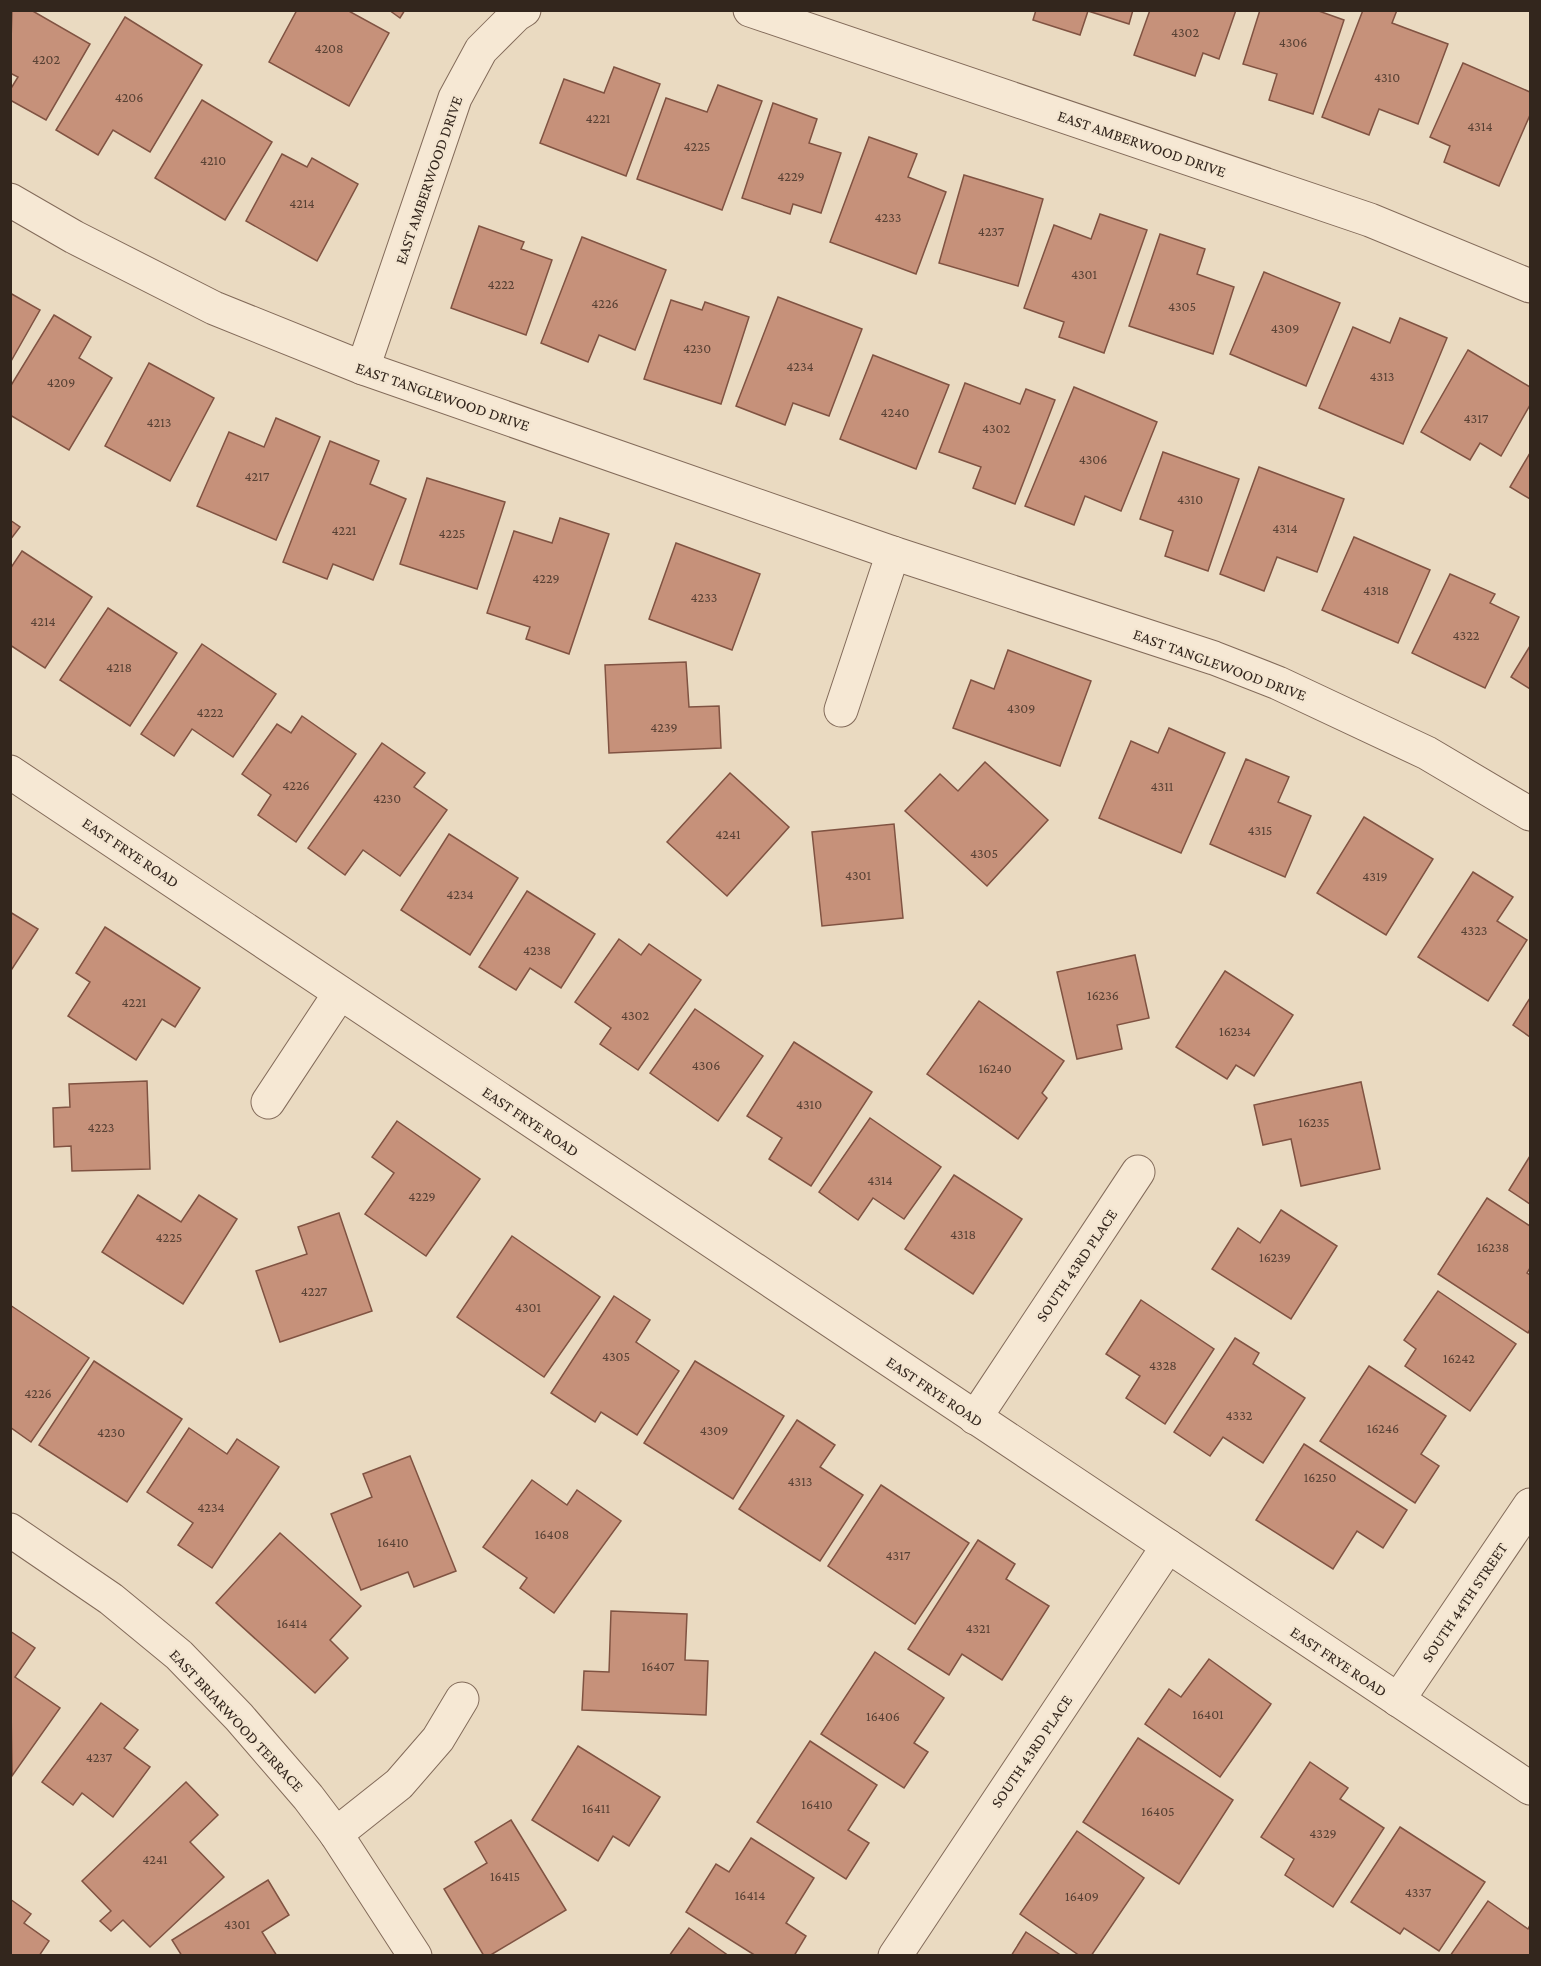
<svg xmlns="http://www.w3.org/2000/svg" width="1541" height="1966" font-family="'Crimson Pro',serif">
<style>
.building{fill:#c6917a;stroke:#805342;stroke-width:1.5}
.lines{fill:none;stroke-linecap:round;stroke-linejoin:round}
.minor-casing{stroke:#836b5a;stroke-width:35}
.tertiary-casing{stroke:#836b5a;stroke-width:35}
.minor{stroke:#f6e8d4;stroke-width:33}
.tertiary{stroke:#f6e8d4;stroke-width:33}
.labels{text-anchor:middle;stroke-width:4.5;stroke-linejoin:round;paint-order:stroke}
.number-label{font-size:14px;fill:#584134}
.street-label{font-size:16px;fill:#33261d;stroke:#f3e5d0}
</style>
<rect width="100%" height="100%" fill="#eadac1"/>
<!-- building -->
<g class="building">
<path d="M12,10H31L90,44L46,120L10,100V90L18,77L10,73Z"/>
<path d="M297,10H347L389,33L349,106L269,62Z"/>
<path d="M389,10H405L400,18Z"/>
<path d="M1036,10H1133L1129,24L1088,11L1080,35L1033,20Z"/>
<path d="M1150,10H1236L1219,59L1203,53L1195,76L1134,55Z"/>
<path d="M1260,10H1316L1344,20L1313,114L1269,100L1277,74L1243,64Z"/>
<path d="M1363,10H1397L1392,23L1448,44L1418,124L1379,109L1369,135L1322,117Z"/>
<path d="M125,17L202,65L150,152L113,130L98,155L56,130Z"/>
<path d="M1463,63L1530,92V115L1499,186L1444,162L1450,146L1430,137Z"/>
<path d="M614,67L660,84L626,176L540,143L564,79L604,93Z"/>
<path d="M718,85L762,101L722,210L637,179L666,98L707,112Z"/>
<path d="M202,100L272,142L225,220L155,178Z"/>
<path d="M773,103L817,119L809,143L841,153L821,213L793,204L790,214L742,198Z"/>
<path d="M869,137L917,154L908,177L946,192L916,274L830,242Z"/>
<path d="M282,154L307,167L312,158L358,184L317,261L246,221Z"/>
<path d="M964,175L1043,199L1018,286L939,263Z"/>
<path d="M1100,214L1147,230L1104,353L1059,337L1064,322L1024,308L1054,225L1091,239Z"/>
<path d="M479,226L524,242L521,249L552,260L526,335L451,308Z"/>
<path d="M1160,234L1205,249L1197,274L1234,287L1213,354L1129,326Z"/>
<path d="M582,237L666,270L635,350L599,335L588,362L541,343Z"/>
<path d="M1264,272L1340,303L1306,386L1230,354Z"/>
<path d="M10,293L40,310L10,363Z"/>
<path d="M778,297L862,329L829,416L793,403L785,425L736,406Z"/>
<path d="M671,300L702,310L705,302L749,317L721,404L644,379Z"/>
<path d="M54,315L91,337L79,358L112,378L69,450L10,415V387Z"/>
<path d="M1400,318L1447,338L1403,444L1319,408L1353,327L1390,343Z"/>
<path d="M1468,350L1530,387V405L1501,456L1480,443L1470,460L1421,432Z"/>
<path d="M873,355L949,385L916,469L840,439Z"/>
<path d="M149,363L214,398L170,481L105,446Z"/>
<path d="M965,383L1020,404L1026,389L1055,400L1015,504L973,488L981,467L939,452Z"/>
<path d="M1074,387L1157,422L1121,511L1085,496L1074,525L1025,506Z"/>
<path d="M276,418L320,437L276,540L197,506L229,432L264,447Z"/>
<path d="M330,441L379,461L370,484L406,499L373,580L333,564L327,579L283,562Z"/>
<path d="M1163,452L1239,479L1208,571L1165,556L1173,531L1140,519Z"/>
<path d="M1530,453V499L1510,487Z"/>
<path d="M1259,467L1344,499L1317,572L1277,557L1264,591L1220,574Z"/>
<path d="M427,478L505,502L477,589L400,564Z"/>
<path d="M560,518L609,534L569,654L526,639L530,627L487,613L514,531L552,543Z"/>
<path d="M10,520L20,527L10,540Z"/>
<path d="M1354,537L1430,570L1398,643L1322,610Z"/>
<path d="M676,543L760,574L732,650L649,619Z"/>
<path d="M22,551L92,597L45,668L10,645V569Z"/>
<path d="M1450,574L1495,594L1490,603L1519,617L1485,688L1412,653Z"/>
<path d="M108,608L177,653L130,726L60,680Z"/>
<path d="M202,644L276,694L233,757L192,729L174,756L141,734Z"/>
<path d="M1530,646V689L1511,677Z"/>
<path d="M1008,650L1091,681L1060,766L953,728L971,680L994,689Z"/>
<path d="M686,662L689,707L719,706L721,748L609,753L605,665Z"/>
<path d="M302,716L356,754L296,842L258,815L271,795L242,774L277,724L291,733Z"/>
<path d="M1169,728L1225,753L1181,853L1099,818L1131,741L1158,753Z"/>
<path d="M382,743L425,773L414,787L447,810L400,876L363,850L345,875L308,848Z"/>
<path d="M1246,759L1289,777L1278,802L1311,816L1285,877L1210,844Z"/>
<path d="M985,762L1048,820L987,886L905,811L940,774L958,791Z"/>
<path d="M730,773L789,827L727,896L667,842Z"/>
<path d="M1364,817L1433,859L1386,935L1317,893Z"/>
<path d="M894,824L903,918L822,926L812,832Z"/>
<path d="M449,834L518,878L470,955L401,910Z"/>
<path d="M1473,872L1513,897L1497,921L1527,940L1488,1001L1418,957Z"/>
<path d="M527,891L595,934L561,988L530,968L516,990L479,967Z"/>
<path d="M10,912L38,929L10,972Z"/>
<path d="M105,927L200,988L175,1027L162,1019L136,1060L68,1016L90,982L76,973Z"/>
<path d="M619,939L641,955L649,944L701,980L638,1070L600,1044L611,1028L575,1002Z"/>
<path d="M1135,955L1149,1018L1117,1025L1122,1049L1077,1059L1057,972Z"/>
<path d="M1225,971L1293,1015L1254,1076L1236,1065L1227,1079L1176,1047Z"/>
<path d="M1530,998V1037L1513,1025Z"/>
<path d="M979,1001L1064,1061L1042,1093L1047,1098L1018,1139L927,1074Z"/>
<path d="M695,1009L763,1056L718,1121L650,1073Z"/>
<path d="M794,1042L872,1092L811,1186L769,1159L782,1138L747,1116Z"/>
<path d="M147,1081L150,1169L72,1171L71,1146L54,1147L53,1108L70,1107L69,1084Z"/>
<path d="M1361,1082L1380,1169L1301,1186L1291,1139L1263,1145L1254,1105Z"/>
<path d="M870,1118L941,1167L904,1219L873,1198L858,1220L819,1192Z"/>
<path d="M397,1121L480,1179L426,1256L365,1214L394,1173L372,1157Z"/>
<path d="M1530,1156V1204L1509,1190Z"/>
<path d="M954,1175L1022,1219L973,1294L905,1249Z"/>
<path d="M138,1195L181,1222L199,1195L237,1219L183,1304L102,1252Z"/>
<path d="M1487,1198L1530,1226V1268L1527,1273L1530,1275V1329L1528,1333L1438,1274Z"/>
<path d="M1281,1210L1337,1246L1291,1319L1212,1269L1238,1228L1260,1243Z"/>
<path d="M339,1213L372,1311L280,1342L256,1271L307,1254L298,1227Z"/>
<path d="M512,1236L600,1297L544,1377L457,1317Z"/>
<path d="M1438,1291L1516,1344L1470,1411L1405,1366L1416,1349L1404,1340Z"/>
<path d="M614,1296L650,1320L636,1342L679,1371L637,1435L601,1412L595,1422L551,1393Z"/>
<path d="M1141,1300L1214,1349L1165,1424L1126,1398L1140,1376L1106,1354Z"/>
<path d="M10,1305L89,1358L31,1442L10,1427Z"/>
<path d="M1235,1338L1259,1353L1253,1364L1305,1398L1263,1463L1223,1437L1210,1456L1174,1432Z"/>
<path d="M94,1361L182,1419L127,1502L39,1445Z"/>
<path d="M695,1361L784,1416L733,1499L644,1443Z"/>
<path d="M1369,1366L1446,1416L1421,1454L1439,1466L1415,1503L1320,1441Z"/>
<path d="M797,1420L835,1445L820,1467L863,1495L820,1561L739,1509Z"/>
<path d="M189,1428L227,1454L237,1439L279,1467L212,1568L178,1545L193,1523L147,1492Z"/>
<path d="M1304,1444L1407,1510L1383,1548L1357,1531L1333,1569L1256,1520Z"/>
<path d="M410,1456L456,1571L414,1587L408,1572L361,1590L331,1514L372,1497L363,1474Z"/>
<path d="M532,1480L567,1505L577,1490L621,1521L554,1613L520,1588L527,1578L483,1547Z"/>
<path d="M881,1485L969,1543L915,1624L828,1566Z"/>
<path d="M280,1533L361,1606L330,1640L348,1658L315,1693L216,1603Z"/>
<path d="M978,1540L1015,1564L1006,1579L1049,1606L1002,1680L962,1654L949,1675L908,1649Z"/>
<path d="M611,1611L687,1614L685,1660L708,1661L706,1715L582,1710L584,1671L609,1672Z"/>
<path d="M10,1631L35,1648L15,1677L60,1708L12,1776Z"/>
<path d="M875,1652L944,1698L914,1743L928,1752L904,1788L821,1734Z"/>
<path d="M1209,1659L1271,1704L1220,1777L1145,1724L1169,1689L1181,1697Z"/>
<path d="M101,1703L138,1730L124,1748L150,1767L113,1817L82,1793L73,1805L42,1782Z"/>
<path d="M1138,1738L1233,1800L1179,1884L1083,1822Z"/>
<path d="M810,1741L877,1785L848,1830L869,1843L846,1879L757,1822Z"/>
<path d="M578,1746L660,1797L629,1846L613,1836L598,1861L532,1820Z"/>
<path d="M1310,1762L1348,1788L1340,1799L1384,1828L1333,1907L1285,1875L1294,1859L1261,1837Z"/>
<path d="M186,1782L218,1815L190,1842L224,1877L150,1947L123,1920L111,1931L100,1921L111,1911L82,1881Z"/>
<path d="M511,1820L566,1910L489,1956H484L444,1889L487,1863L475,1842Z"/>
<path d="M1400,1827L1485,1882L1439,1951L1404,1928L1400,1934L1351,1902Z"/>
<path d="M1077,1831L1144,1878L1091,1956H1080L1020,1914Z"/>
<path d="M751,1838L814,1878L786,1923L806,1936L794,1956H756L686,1912L716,1864L729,1872Z"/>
<path d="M268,1880L289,1915L262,1932L277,1956H182L172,1940Z"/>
<path d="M10,1899L31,1914L24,1923L49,1941L39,1956H10Z"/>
<path d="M1488,1901L1528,1929L1530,1925V1956H1450Z"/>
<path d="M689,1928L729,1956H669Z"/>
<path d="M1026,1932L1062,1956H1011Z"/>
</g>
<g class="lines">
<!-- minor casing -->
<g class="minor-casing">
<g id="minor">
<path d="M750,10L1370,220L1530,286"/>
<path d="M10,200L74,237L214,308L363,368L893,553L1214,658L1278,683L1427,753L1530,814"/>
<path d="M363,368L455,98L481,50L516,15L524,10"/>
<path d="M841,710L893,553"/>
<path d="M268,1102L340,993"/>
<path d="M975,1418L1138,1172"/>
<path d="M10,1530L111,1599L179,1655L239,1717L308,1797L336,1834L415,1956"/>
<path d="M336,1834L399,1784L438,1739L462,1699"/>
<path d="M895,1956L1168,1546"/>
</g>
</g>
<!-- tertiary casing -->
<g class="tertiary-casing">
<g id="tertiary">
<path d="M10,772L1530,1788"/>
<path d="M1398,1700L1530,1505"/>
</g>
</g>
<!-- minor -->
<use href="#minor" class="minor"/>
<!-- tertiary -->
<use href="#tertiary" class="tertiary"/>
</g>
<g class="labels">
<!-- number labels -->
<g class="number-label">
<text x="1185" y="37">4302</text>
<text x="1293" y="47">4306</text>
<text x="329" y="53">4208</text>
<text x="46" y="64">4202</text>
<text x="1387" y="82">4310</text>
<text x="129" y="102">4206</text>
<text x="598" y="123">4221</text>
<text x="1480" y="131">4314</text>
<text x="697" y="151">4225</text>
<text x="213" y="165">4210</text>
<text x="791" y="181">4229</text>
<text x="302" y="208">4214</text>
<text x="888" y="222">4233</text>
<text x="991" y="236">4237</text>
<text x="1084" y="279">4301</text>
<text x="501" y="289">4222</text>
<text x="605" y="308">4226</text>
<text x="1182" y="311">4305</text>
<text x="1285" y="333">4309</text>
<text x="697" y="353">4230</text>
<text x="800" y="371">4234</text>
<text x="1382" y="381">4313</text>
<text x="61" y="387">4209</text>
<text x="895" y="417">4240</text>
<text x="1476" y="423">4317</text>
<text x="159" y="427">4213</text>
<text x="996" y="433">4302</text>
<text x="1093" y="464">4306</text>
<text x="257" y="481">4217</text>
<text x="1190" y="504">4310</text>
<text x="1285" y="533">4314</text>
<text x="344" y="535">4221</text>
<text x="452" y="538">4225</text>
<text x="546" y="583">4229</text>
<text x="1376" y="595">4318</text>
<text x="704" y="602">4233</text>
<text x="43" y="626">4214</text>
<text x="1466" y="640">4322</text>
<text x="119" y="672">4218</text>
<text x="1021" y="713">4309</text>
<text x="210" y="717">4222</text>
<text x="664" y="732">4239</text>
<text x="296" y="790">4226</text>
<text x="1162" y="791">4311</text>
<text x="387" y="803">4230</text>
<text x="1260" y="835">4315</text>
<text x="728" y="839">4241</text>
<text x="984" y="858">4305</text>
<text x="858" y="880">4301</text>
<text x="1375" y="881">4319</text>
<text x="460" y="899">4234</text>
<text x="1474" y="935">4323</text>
<text x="537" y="955">4238</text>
<text x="1103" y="1000">16236</text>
<text x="134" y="1007">4221</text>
<text x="635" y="1020">4302</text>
<text x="1235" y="1036">16234</text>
<text x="706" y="1070">4306</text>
<text x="995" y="1073">16240</text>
<text x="809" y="1109">4310</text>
<text x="1314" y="1127">16235</text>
<text x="101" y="1132">4223</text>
<text x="880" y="1185">4314</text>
<text x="422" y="1201">4229</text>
<text x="963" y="1239">4318</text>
<text x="169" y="1242">4225</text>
<text x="1493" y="1252">16238</text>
<text x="1275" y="1262">16239</text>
<text x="314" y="1296">4227</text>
<text x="528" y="1312">4301</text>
<text x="616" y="1361">4305</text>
<text x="1459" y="1363">16242</text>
<text x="1163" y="1370">4328</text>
<text x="38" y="1398">4226</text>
<text x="1239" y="1420">4332</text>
<text x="1383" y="1433">16246</text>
<text x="714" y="1435">4309</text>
<text x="111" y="1437">4230</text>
<text x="1320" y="1482">16250</text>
<text x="800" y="1486">4313</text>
<text x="211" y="1512">4234</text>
<text x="552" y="1539">16408</text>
<text x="393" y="1547">16410</text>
<text x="898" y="1560">4317</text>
<text x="292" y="1628">16414</text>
<text x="978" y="1633">4321</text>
<text x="658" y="1671">16407</text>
<text x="1208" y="1719">16401</text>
<text x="883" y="1721">16406</text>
<text x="99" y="1762">4237</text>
<text x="817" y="1809">16410</text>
<text x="596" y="1813">16411</text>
<text x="1158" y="1816">16405</text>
<text x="1323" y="1838">4329</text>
<text x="155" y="1864">4241</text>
<text x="505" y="1881">16415</text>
<text x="1418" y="1897">4337</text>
<text x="750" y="1900">16414</text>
<text x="1082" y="1901">16409</text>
<text x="237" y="1929">4301</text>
</g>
<!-- street labels -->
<g class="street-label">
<text transform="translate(1142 143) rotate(19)" y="6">EAST AMBERWOOD DRIVE</text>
<text transform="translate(428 180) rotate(-71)" y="6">EAST AMBERWOOD DRIVE</text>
<text transform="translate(443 396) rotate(19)" y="6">EAST TANGLEWOOD DRIVE</text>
<text transform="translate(1220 664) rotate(20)" y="6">EAST TANGLEWOOD DRIVE</text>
<text transform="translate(131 852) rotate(34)" y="6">EAST FRYE ROAD</text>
<text transform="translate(531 1121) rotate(34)" y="6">EAST FRYE ROAD</text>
<text transform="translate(1076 1265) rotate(-56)" y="6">SOUTH 43RD PLACE</text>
<text transform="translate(935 1391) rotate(34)" y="6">EAST FRYE ROAD</text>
<text transform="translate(1464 1602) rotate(-56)" y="6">SOUTH 44TH STREET</text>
<text transform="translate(1339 1661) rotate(34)" y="6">EAST FRYE ROAD</text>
<text transform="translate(237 1720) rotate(47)" y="6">EAST BRIARWOOD TERRACE</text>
<text transform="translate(1031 1751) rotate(-56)" y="6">SOUTH 43RD PLACE</text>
</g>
</g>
<!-- border -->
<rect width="1541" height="1966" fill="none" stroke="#33261d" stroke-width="24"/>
</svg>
